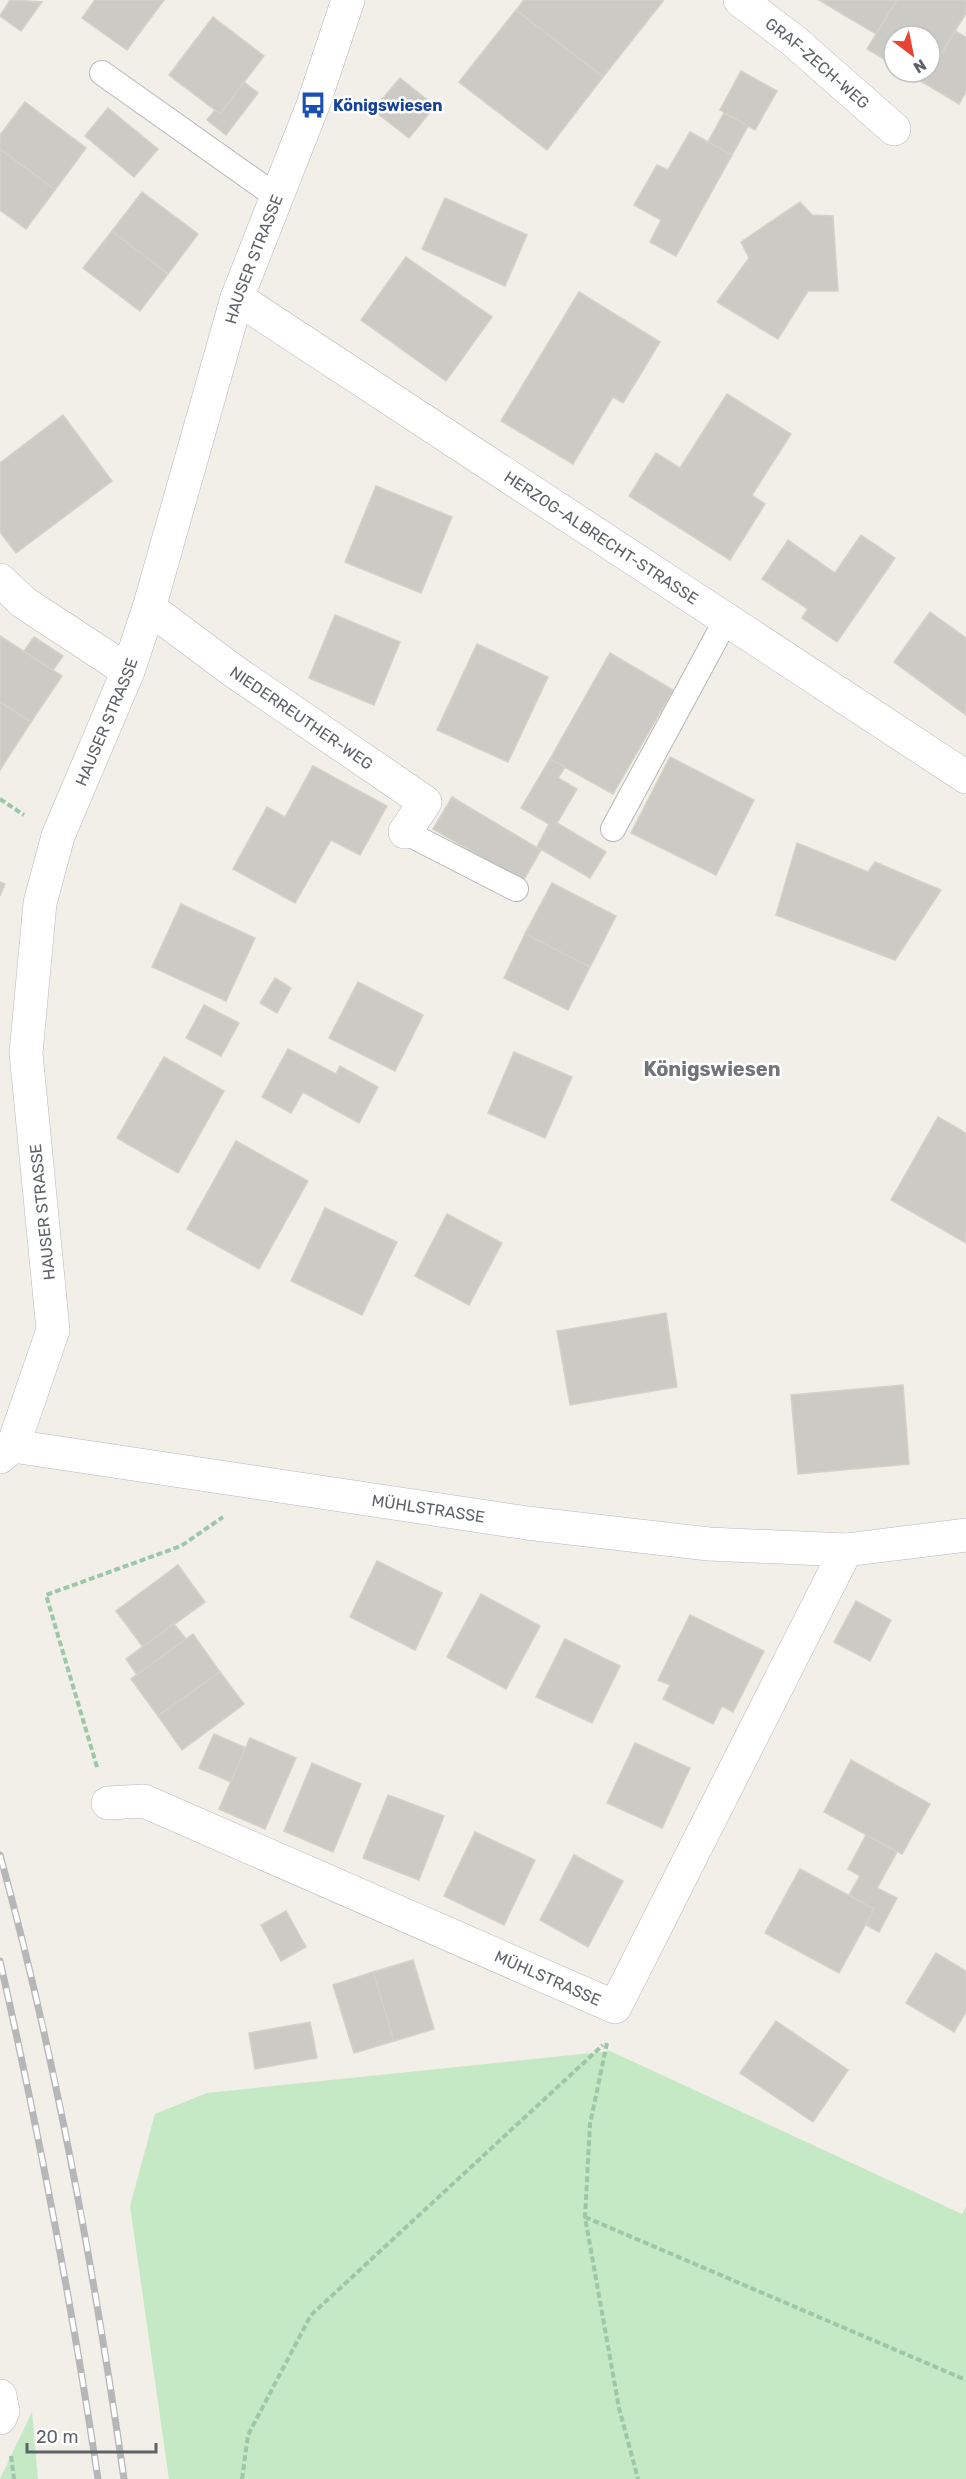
<svg xmlns="http://www.w3.org/2000/svg" width="966" height="2479" font-family="Rubik,sans-serif">
<style>
.green{fill:#c5e8c5}
.building{fill:#cccac5;stroke:#d6d1c6;stroke-width:1.5}
.lines{fill:none;stroke-linecap:round;stroke-linejoin:round}
.service-casing{stroke:#b5b8bc;stroke-width:26}
.minor-casing{stroke:#b5b8bc;stroke-width:34}
.tertiary-casing{stroke:#b5b8bc;stroke-width:34}
.path{stroke:#9cc7a9;stroke-width:4;stroke-dasharray:6 3;stroke-linecap:butt}
.service{stroke:#fff;stroke-width:24}
.minor{stroke:#fff;stroke-width:33}
.tertiary{stroke:#fff;stroke-width:33}
.rail-casing{stroke:#b6b7b8;stroke-width:7}
.rail{stroke:#fff;stroke-width:4.5;stroke-dasharray:14;stroke-linecap:butt}
.labels{text-anchor:middle;stroke-width:5;stroke-linejoin:round;paint-order:stroke}
.street-label{font-size:16px;fill:#5f6368;stroke:#fff}
.transit-label{font-size:16px;font-weight:bold;fill:#164399;stroke:#fff;text-anchor:start}
.quarter-label{font-size:20px;font-weight:bold;fill:#70757a;stroke:#fff}
</style>
<rect width="100%" height="100%" fill="#f1efe8"/>
<!-- green -->
<g class="green">
<path d="M610,2051L962,2214L966,2207V2479H169L130,2206L155,2114L207,2093Z"/>
<path d="M32,2412L38,2479H0Z"/>
</g>
<!-- building -->
<g class="building">
<path d="M10,0L42,2L21,31L0,16Z"/>
<path d="M95,0H164L127,50L82,18Z"/>
<path d="M524,0H662L663,1L603,77L516,10Z"/>
<path d="M819,0H897L876,34Z"/>
<path d="M897,0H966V13L924,83L905,72H930V36H894V65L867,49Z"/>
<path d="M516,10L603,77L547,150L459,82Z"/>
<path d="M213,17L264,56L220,114L169,75Z"/>
<path d="M955,31L966,37V92L959,104L924,83Z"/>
<path d="M741,71L777,91L755,130L720,110Z"/>
<path d="M400,78L435,106L409,138L373,110Z"/>
<path d="M244,82L258,93L226,135L207,120L215,110L220,114Z"/>
<path d="M25,102L86,148L55,190L0,149V135Z"/>
<path d="M108,108L158,149L134,177L85,136Z"/>
<path d="M724,113L748,126L732,155L708,142Z"/>
<path d="M690,132L732,155L676,256L650,242L661,220L634,205L657,165L668,170Z"/>
<path d="M0,149L55,190L26,229L0,210Z"/>
<path d="M142,192L198,234L168,274L112,231Z"/>
<path d="M445,198L527,235L505,286L422,249Z"/>
<path d="M800,202L812,215L833,216L838,291H808L778,339L717,302L749,258L741,242Z"/>
<path d="M112,231L168,274L140,311L83,268Z"/>
<path d="M406,257L492,317L446,381L361,320Z"/>
<path d="M579,292L660,342L623,403L613,397L573,464L501,421Z"/>
<path d="M727,394L791,434L752,495L765,504L730,560L629,496L656,453L680,468Z"/>
<path d="M63,415L112,481L16,553L0,532V463Z"/>
<path d="M376,486L452,517L421,593L345,562Z"/>
<path d="M861,535L895,558L837,642L802,618L808,609L762,579L788,540L835,573Z"/>
<path d="M930,612L966,638V715L894,662Z"/>
<path d="M335,615L400,642L374,705L309,678Z"/>
<path d="M0,636L62,676L31,722L0,702Z"/>
<path d="M34,637L63,656L53,670L24,651Z"/>
<path d="M477,644L548,677L508,762L437,730Z"/>
<path d="M610,653L673,690L613,794L550,759Z"/>
<path d="M0,702L31,722L0,770Z"/>
<path d="M670,757L754,800L716,875L631,833Z"/>
<path d="M550,759L565,767L558,778L577,789L557,823L606,852L590,878L537,847L549,824L521,808Z"/>
<path d="M313,766L387,806L360,855L331,840L295,903L233,869L267,807L285,817Z"/>
<path d="M452,797L541,850L523,881L433,829Z"/>
<path d="M797,843L868,872L875,862L941,890L895,960L776,915Z"/>
<path d="M0,882L5,884L0,896Z"/>
<path d="M552,883L616,916L590,967L525,934Z"/>
<path d="M181,904L255,938L226,1001L152,967Z"/>
<path d="M525,934L590,967L568,1010L504,978Z"/>
<path d="M275,978L291,988L277,1013L260,1003Z"/>
<path d="M358,982L423,1015L395,1071L329,1038Z"/>
<path d="M204,1005L239,1023L221,1056L186,1038Z"/>
<path d="M288,1049L336,1074L340,1066L378,1087L359,1123L303,1092L291,1113L262,1097Z"/>
<path d="M514,1052L572,1077L545,1138L488,1113Z"/>
<path d="M164,1057L224,1091L178,1173L117,1138Z"/>
<path d="M938,1117L966,1133V1243L891,1200Z"/>
<path d="M236,1141L308,1181L259,1269L187,1229Z"/>
<path d="M325,1208L397,1242L362,1315L291,1281Z"/>
<path d="M447,1214L502,1243L469,1305L415,1276Z"/>
<path d="M666,1313L677,1387L570,1405L557,1331Z"/>
<path d="M903,1385L909,1464L798,1474L791,1395Z"/>
<path d="M377,1561L442,1593L415,1650L350,1617Z"/>
<path d="M178,1565L205,1602L143,1647L116,1611Z"/>
<path d="M481,1594L540,1626L506,1689L447,1657Z"/>
<path d="M856,1601L891,1620L870,1661L834,1642Z"/>
<path d="M690,1615L764,1651L733,1712L722,1706L713,1724L663,1699L670,1685L658,1680Z"/>
<path d="M174,1624L186,1639L137,1675L126,1659Z"/>
<path d="M193,1634L220,1672L158,1716L131,1679Z"/>
<path d="M565,1639L620,1666L592,1723L536,1697Z"/>
<path d="M220,1672L244,1704L182,1750L158,1716Z"/>
<path d="M214,1734L246,1748L231,1782L199,1768Z"/>
<path d="M250,1738L296,1758L265,1829L219,1809Z"/>
<path d="M635,1743L690,1768L662,1828L607,1803Z"/>
<path d="M851,1760L930,1804L902,1854L824,1812Z"/>
<path d="M312,1763L361,1784L333,1852L284,1831Z"/>
<path d="M388,1795L444,1816L419,1880L363,1858Z"/>
<path d="M475,1832L535,1860L504,1925L444,1896Z"/>
<path d="M866,1835L897,1852L877,1888L897,1898L879,1932L866,1925L874,1909L849,1895L860,1876L848,1869Z"/>
<path d="M574,1855L623,1881L588,1947L540,1920Z"/>
<path d="M800,1869L874,1909L839,1973L765,1933Z"/>
<path d="M286,1911L306,1947L281,1961L261,1925Z"/>
<path d="M936,1953L966,1971V2012L954,2032L906,2003Z"/>
<path d="M413,1960L434,2029L394,2041L373,1972Z"/>
<path d="M373,1972L394,2041L354,2053L333,1985Z"/>
<path d="M776,2021L848,2070L813,2122L740,2073Z"/>
<path d="M310,2022L317,2058L255,2069L249,2033Z"/>
</g>
<g class="lines">
<!-- service casing -->
<g class="service-casing">
<g id="service">
<path d="M102,73L277,197"/>
<path d="M613,829L726,620"/>
<path d="M405,832L516,889"/>
</g>
</g>
<!-- minor casing -->
<g class="minor-casing">
<g id="minor">
<path id="s1" d="M740,0L794,41L894,129"/>
<path id="s2" d="M237,298L966,777"/>
<path d="M0,580L23,602L128,671"/>
<path id="s3" d="M149,608L235,672L425,802L405,832"/>
<path id="s4" d="M13,1446L527,1523L709,1544L846,1550L966,1535"/>
<path id="s5" d="M108,1803L144,1801L615,2007L846,1550"/>
<path d="M0,2396L3,2411L0,2418"/>
</g>
</g>
<!-- tertiary casing -->
<g class="tertiary-casing">
<g id="tertiary">
<path id="s6" d="M0,1457L13,1446L53,1330L26,1053L40,903L58,836L128,671L149,608L237,298L313,105L348,0"/>
</g>
</g>
<!-- path -->
<g class="path">
<path d="M0,799L24,815"/>
<path d="M97,1767L46,1595L181,1546L223,1517"/>
<path d="M607,2043L590,2124L585,2217L619,2408L638,2479"/>
<path d="M585,2217L966,2380"/>
<path d="M11,2456L14,2479"/>
<path d="M242,2479L248,2435L311,2315L603,2045"/>
</g>
<!-- service -->
<use href="#service" class="service"/>
<!-- minor -->
<use href="#minor" class="minor"/>
<!-- tertiary -->
<use href="#tertiary" class="tertiary"/>
<!-- rail casing -->
<g class="rail-casing">
<g id="rail">
<path d="M0,1855C56,2059 94,2269 124,2479"/>
<path d="M0,1961C39,2133 72,2305 98,2479"/>
</g>
</g>
<!-- rail -->
<use href="#rail" class="rail"/>
</g>
<!-- icons -->
<defs>
<g id="bus-bare" transform="scale(2.07)"><path d="M-5-6H5V4H4V6H2V4H-2V6H-4V4H-5ZM-3.5-4V0h7V-4ZM-3.5 1.2v1.5H-2V1.2ZM2 1.2v1.5H3.5V1.2Z" fill="#1a4fb4" stroke="#fff" stroke-width="2.5" paint-order="stroke"/></g>
</defs>
<g fill-rule="evenodd">
<use href="#bus-bare" x="313" y="105"/>
</g>
<g class="labels">
<!-- street labels -->
<g class="street-label">
<text dy="6" stroke="none"><textPath href="#s1" startOffset="100">GRAF-ZECH-WEG</textPath></text>
<text dy="6" stroke="none"><textPath href="#s6" startOffset="1248">HAUSER STRASSE</textPath></text>
<text dy="6" stroke="none"><textPath href="#s2" startOffset="436">HERZOG-ALBRECHT-STRASSE</textPath></text>
<text dy="6" stroke="none"><textPath href="#s3" startOffset="188">NIEDERREUTHER-WEG</textPath></text>
<text dy="6" stroke="none"><textPath href="#s6" startOffset="762">HAUSER STRASSE</textPath></text>
<text transform="translate(42 1212) rotate(-96)" y="6">HAUSER STRASSE</text>
<text dy="6" stroke="none"><textPath href="#s4" startOffset="420">MÜHLSTRASSE</textPath></text>
<text dy="6" stroke="none"><textPath href="#s5" startOffset="477">MÜHLSTRASSE</textPath></text>
</g>
<!-- transit labels -->
<g class="transit-label">
<text x="333" y="111">Königswiesen</text>
</g>
<!-- quarter labels -->
<g class="quarter-label">
<text x="712" y="1076">Königswiesen</text>
</g>
</g>
<!-- north arrow -->
<g transform="translate(912 54) rotate(148)"><circle r="28" fill="#ffffff" stroke="#bfc1c3" stroke-width="1.5"/>
<path d="M0-4.5L10 22L0 15L-10 22Z" fill="#ea4335"/>
<text y="-9" font-size="16" font-weight="bold" text-anchor="middle" fill="#5f6368">N</text>
</g>
<!-- scale -->
<path d="M27 2443v9h129v-9" fill="none" stroke="#5f6368" stroke-width="3"/>
<text x="36" y="2443" font-size="18" fill="#5f6368" stroke="#ffffff" stroke-width="4.5" paint-order="stroke">20 m</text>
</svg>
